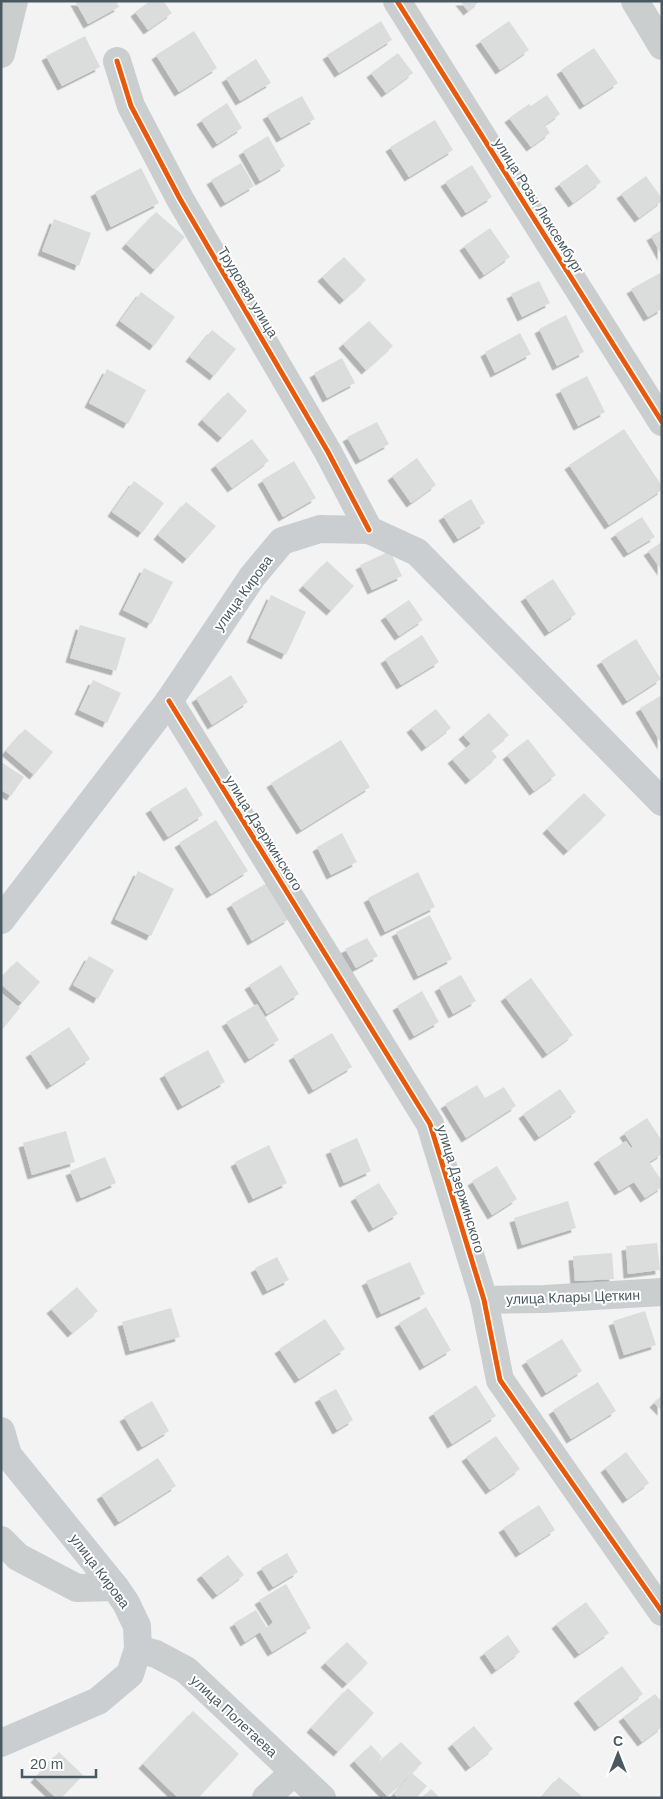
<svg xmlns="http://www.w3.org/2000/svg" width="663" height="1799" font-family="Arial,sans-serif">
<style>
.building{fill:#dbdcdc;filter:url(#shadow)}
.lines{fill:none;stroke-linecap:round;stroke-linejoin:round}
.street{stroke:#cacecf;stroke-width:28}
.secondary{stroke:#caced1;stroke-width:28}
.cycleway-casing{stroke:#fff;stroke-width:8}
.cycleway{stroke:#e8590c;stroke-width:5}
.labels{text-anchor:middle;stroke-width:4;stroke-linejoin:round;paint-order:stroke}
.street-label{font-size:14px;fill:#495961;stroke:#fff}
</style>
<defs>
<filter id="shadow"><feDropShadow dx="-4.5" dy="4.5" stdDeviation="0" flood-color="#0004"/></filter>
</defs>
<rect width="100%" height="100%" fill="#f4f3f3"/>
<!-- building -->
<g class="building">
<path d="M75,1H116L119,7L88,24Z"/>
<path d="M150,1H163L172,13L148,30L135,12Z"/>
<path d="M460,1H480L468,11Z"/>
<path d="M381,21L392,40L339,73L327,55Z"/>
<path d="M509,21L529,50L500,70L480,41Z"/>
<path d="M194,31L217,68L179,92L156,55Z"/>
<path d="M85,36L100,67L62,86L46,56Z"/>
<path d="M594,48L618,83L584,105L561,70Z"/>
<path d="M398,53L413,73L386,93L371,73Z"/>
<path d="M256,59L271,83L240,101L226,78Z"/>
<path d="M547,95L560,114L545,125L550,133L531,147L509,118L529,104L531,106Z"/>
<path d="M302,96L315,119L281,138L267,115Z"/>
<path d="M227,103L242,128L217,144L201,120Z"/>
<path d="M435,120L453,150L409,177L390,147Z"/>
<path d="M268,136L285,166L260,181L243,151Z"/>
<path d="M241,163L254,186L225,203L211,180Z"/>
<path d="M587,164L601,182L573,203L559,184Z"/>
<path d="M472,165L492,197L466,213L445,182Z"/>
<path d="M141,168L159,203L111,227L95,192Z"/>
<path d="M646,176L662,198V201L639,218L621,194Z"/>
<path d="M156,212L185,237L155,270L126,244Z"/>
<path d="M54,219L91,233L79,266L42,251Z"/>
<path d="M490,228L510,257L484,275L464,246Z"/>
<path d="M662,230V256L651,236Z"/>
<path d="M344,257L366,280L344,300L322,277Z"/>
<path d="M660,273L662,276V309L648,317L631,289Z"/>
<path d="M539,281L550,303L522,317L511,294Z"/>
<path d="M141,292L175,317L154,346L120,321Z"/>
<path d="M566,315L584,352L557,366L539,329Z"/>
<path d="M369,321L393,346L366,370L343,344Z"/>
<path d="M212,330L236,349L214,376L190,357Z"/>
<path d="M520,333L531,354L495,373L485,352Z"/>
<path d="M342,358L355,383L327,398L314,373Z"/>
<path d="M107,369L146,390L128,424L89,403Z"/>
<path d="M587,376L605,412L578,426L560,390Z"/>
<path d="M228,392L247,411L222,438L202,420Z"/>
<path d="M377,422L389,444L360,460L347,437Z"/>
<path d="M624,429L662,486V490L609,525L569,465Z"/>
<path d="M252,439L269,461L232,488L215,465Z"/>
<path d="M417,458L436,485L411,503L392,476Z"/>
<path d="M294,461L316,498L283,517L262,480Z"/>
<path d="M134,481L164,503L142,533L112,512Z"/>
<path d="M471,499L485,523L458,539L443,516Z"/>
<path d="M186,502L216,526L187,559L158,535Z"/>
<path d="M642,517L655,537L628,553L615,534Z"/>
<path d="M662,542V571L648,551Z"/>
<path d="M390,551L402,576L372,590L360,565Z"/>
<path d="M327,561L354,586L331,611L303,586Z"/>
<path d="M144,568L173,582L151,624L123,610Z"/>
<path d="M553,579L576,614L549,632L525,597Z"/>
<path d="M271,595L306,612L286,655L251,638Z"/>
<path d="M409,600L423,620L399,636L385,616Z"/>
<path d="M80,625L126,638L116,671L70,658Z"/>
<path d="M422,635L439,662L401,685L385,659Z"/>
<path d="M636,639L661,679L627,701L601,661Z"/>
<path d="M231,675L248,702L212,725L196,698Z"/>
<path d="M93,680L121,693L107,723L79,710Z"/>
<path d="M662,695V745L640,708Z"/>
<path d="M436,709L451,728L426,747L411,728Z"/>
<path d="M489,713L509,735L491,750L497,757L470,780L452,759L471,744L463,735Z"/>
<path d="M25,729L53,752L34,775L6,751Z"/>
<path d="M528,739L556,775L534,791L507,755Z"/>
<path d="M341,740L370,787L301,830L271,783Z"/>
<path d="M1,762L24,777L11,796L1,790Z"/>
<path d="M186,787L203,815L168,837L150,809Z"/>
<path d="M584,793L606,815L568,851L547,829Z"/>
<path d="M216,820L248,871L211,894L179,843Z"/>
<path d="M342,833L357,862L331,875L317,847Z"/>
<path d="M138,871L174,889L151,936L115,919Z"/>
<path d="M418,872L435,907L385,932L368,898Z"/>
<path d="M267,883L289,919L252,941L231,904Z"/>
<path d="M430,915L452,959L418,976L396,932Z"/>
<path d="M367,938L378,956L356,968L345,949Z"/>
<path d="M89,956L114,970L98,999L73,985Z"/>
<path d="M17,961L40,982L22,1003L1,984V978Z"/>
<path d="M281,965L299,994L267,1014L249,985Z"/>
<path d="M461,975L476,1001L453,1014L439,987Z"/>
<path d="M531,978L573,1035L547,1054L505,997Z"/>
<path d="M422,991L439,1022L414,1036L397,1006Z"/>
<path d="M1,993L20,1008L1,1031Z"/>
<path d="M257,1004L279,1040L249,1059L226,1022Z"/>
<path d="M69,1027L90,1059L51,1085L30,1053Z"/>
<path d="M332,1033L352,1067L313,1090L293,1056Z"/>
<path d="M208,1050L225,1082L182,1106L164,1074Z"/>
<path d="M477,1085L485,1098L504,1087L516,1106L466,1138L445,1104Z"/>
<path d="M560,1089L576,1112L539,1137L523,1114Z"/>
<path d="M647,1118L662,1141V1154L649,1162L662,1181V1187L645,1198L634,1182L619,1191L598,1159L626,1141L631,1148L633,1147L624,1133Z"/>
<path d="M66,1131L75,1162L32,1175L23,1143Z"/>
<path d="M357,1138L371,1171L344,1183L330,1150Z"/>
<path d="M269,1145L287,1183L253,1199L235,1162Z"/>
<path d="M105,1157L116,1183L81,1198L70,1171Z"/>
<path d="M497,1166L517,1199L492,1215L472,1181Z"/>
<path d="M379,1183L398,1214L373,1228L355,1197Z"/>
<path d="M568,1201L576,1228L522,1245L514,1218Z"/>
<path d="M657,1243L660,1270L628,1274L626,1246Z"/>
<path d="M612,1253L614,1279L575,1281L573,1256Z"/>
<path d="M277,1257L289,1280L267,1291L255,1268Z"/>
<path d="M410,1262L425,1294L381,1314L366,1281Z"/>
<path d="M77,1287L98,1311L72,1333L51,1309Z"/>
<path d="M426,1307L451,1350L424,1366L399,1323Z"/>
<path d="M171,1308L180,1337L130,1351L122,1322Z"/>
<path d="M645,1311L656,1345L624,1355L613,1321Z"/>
<path d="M325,1319L345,1349L299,1379L279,1349Z"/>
<path d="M562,1339L582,1371L546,1393L526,1361Z"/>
<path d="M598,1382L616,1411L571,1439L553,1410Z"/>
<path d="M476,1385L496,1416L452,1444L433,1413Z"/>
<path d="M336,1389L353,1420L337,1430L319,1398Z"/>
<path d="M662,1395V1411L654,1403Z"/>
<path d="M152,1401L169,1431L142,1447L124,1417Z"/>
<path d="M496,1436L520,1469L490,1490L466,1457Z"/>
<path d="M626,1452L649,1483L627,1499L605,1468Z"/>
<path d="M158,1458L176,1486L119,1522L101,1495Z"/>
<path d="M539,1505L555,1530L520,1553L503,1528Z"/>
<path d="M287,1553L298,1572L273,1587L261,1568Z"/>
<path d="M228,1555L244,1575L217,1595L201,1575Z"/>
<path d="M286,1584L311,1628L272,1652L260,1632L245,1642L234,1623L256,1610L267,1628L273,1622L259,1600Z"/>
<path d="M586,1602L609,1633L579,1654L556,1624Z"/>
<path d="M508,1635L520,1652L496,1670L484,1653Z"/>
<path d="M347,1642L368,1663L347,1684L325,1663Z"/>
<path d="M622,1666L643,1694L599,1727L578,1699Z"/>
<path d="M348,1688L374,1713L338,1752L311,1728Z"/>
<path d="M655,1694L662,1702V1727L642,1742L623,1717Z"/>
<path d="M193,1711L239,1754L198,1798H178L143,1764Z"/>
<path d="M474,1726L493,1749L470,1767L452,1744Z"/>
<path d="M401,1742L422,1763L412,1773L427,1786L416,1798H398L394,1794L410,1775L387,1796L354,1761L371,1745L382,1757L377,1763Z"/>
<path d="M59,1752L83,1775L61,1798H56L35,1778Z"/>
<path d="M559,1777L584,1798H541Z"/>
<path d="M431,1789L440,1798H422Z"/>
</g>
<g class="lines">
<!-- street -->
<g class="street">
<path d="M397,1L662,422"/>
<path d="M635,1L662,46"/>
<path d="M1,54L14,1"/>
<path d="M117,61L131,106L180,199L328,452L369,530"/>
<path d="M169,701L430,1124L484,1300L500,1380L662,1612"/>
<path d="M484,1300L545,1299L662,1292"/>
<path d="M1,1540L18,1557L77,1588L115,1587"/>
<path d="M138,1649L156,1654L186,1670L322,1798"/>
<path d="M266,1798L294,1772"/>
</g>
<!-- secondary -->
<g class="secondary">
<path d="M1,920L169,701L252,577L282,541L320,529L369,530L417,552L662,802"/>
<path d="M1,1431L8,1455L115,1587L126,1603L137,1626L138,1649L130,1674L98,1701L1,1743"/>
</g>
<!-- cycleway casing -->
<g class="cycleway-casing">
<g id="cycleway">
<path d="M397,1L662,422"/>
<path d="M117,61L131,106L180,199L328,452L369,530"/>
<path d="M169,701L430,1124L484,1300L500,1380L662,1612"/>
</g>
</g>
<!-- cycleway -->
<use href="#cycleway" class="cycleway"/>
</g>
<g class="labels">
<!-- street labels -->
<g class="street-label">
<text transform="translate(539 206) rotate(58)" y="5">улица Розы Люксембург</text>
<text transform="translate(248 292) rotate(59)" y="5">Трудовая улица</text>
<text transform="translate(243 593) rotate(-54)" y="5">улица Кирова</text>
<text transform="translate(264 833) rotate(58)" y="5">улица Дзержинского</text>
<text transform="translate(461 1189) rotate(73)" y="5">улица Дзержинского</text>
<text transform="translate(573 1297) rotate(-2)" y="5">улица Клары Цеткин</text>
<text transform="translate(100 1571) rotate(53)" y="5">улица Кирова</text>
<text transform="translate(234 1716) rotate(43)" y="5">улица Полетаева</text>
</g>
</g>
<!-- border -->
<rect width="663" height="1799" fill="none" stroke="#495961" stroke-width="5"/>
<!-- north arrow -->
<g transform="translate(618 1754)" stroke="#ffffff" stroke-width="4" paint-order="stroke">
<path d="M0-4L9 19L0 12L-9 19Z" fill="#495961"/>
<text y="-8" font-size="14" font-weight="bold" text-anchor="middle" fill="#495961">С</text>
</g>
<!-- scale -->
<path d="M22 1769v8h74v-8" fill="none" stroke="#495961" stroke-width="2.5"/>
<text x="30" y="1769" font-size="15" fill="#495961" stroke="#ffffff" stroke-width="4" paint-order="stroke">20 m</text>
</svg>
